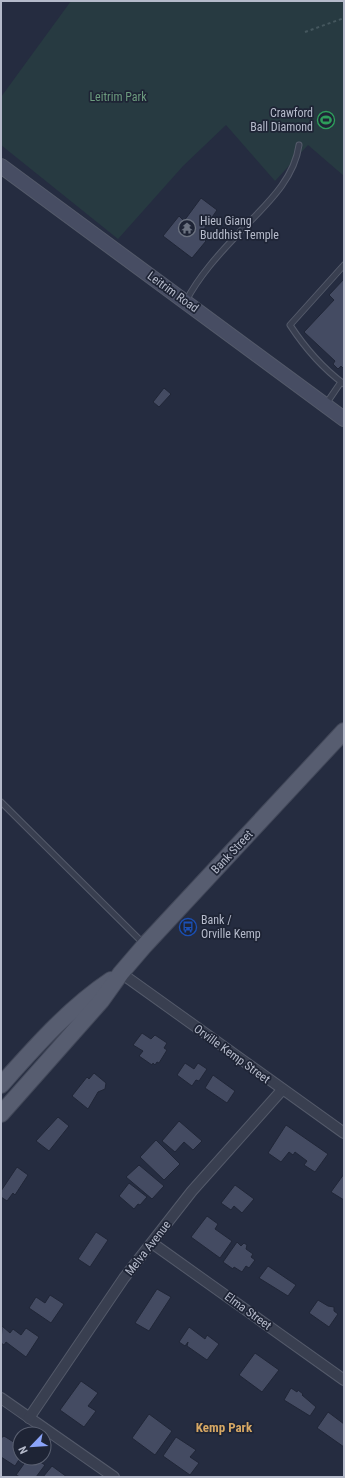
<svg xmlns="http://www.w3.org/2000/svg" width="345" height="1478" font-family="'Roboto Condensed',sans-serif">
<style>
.green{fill:#273a41}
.building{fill:#444b62;stroke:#202637}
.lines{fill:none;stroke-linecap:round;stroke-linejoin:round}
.service-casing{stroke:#545a6a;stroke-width:7}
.minor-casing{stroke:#545a6a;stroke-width:12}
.secondary-casing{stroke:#545a6a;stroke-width:16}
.primary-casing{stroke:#424859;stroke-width:18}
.path{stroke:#45575e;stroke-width:2;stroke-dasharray:3 3;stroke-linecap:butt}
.service{stroke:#393f50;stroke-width:5}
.minor{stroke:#393f50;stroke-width:10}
.secondary{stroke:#474d63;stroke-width:14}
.primary{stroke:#575d70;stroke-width:16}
.labels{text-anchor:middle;stroke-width:3.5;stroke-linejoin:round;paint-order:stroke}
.park-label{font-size:12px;fill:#6c9b7e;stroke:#1e2435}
.poi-label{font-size:12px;fill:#b5baca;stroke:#1e2435;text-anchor:start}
.street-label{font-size:12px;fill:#b5baca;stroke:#1e2435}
.neighbourhood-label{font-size:13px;font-weight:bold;fill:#d7a864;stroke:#1e2435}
</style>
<rect width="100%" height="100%" fill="#252c40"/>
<!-- green -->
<path class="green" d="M71,1H344V176L308,145L275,181L226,125L183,166L118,239L1,145V97Z"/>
<!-- building -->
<g class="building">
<path d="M201,198L217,210L200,235L206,241L192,258L163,236L179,216L184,221Z"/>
<path d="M344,279V369L341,366L338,369L333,364L335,361L304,332L334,300L329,295Z"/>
<path d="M164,388L171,394L159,407L153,402Z"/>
<path d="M142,1033L151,1039L155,1035L167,1043L164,1048L167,1050L159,1063L157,1062L155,1065L153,1063L152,1065L139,1056L143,1051L133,1045Z"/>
<path d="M185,1063L194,1069L198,1063L207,1069L199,1081L196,1080L192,1086L177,1075Z"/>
<path d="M94,1073L106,1083L105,1089L98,1092L88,1109L72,1096L87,1077L89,1079Z"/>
<path d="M213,1075L235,1091L227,1103L205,1088Z"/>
<path d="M58,1117L69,1126L49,1151L36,1141Z"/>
<path d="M179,1121L202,1141L193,1150L184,1142L175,1152L162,1141Z"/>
<path d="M286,1125L328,1154L315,1172L304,1165L307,1161L295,1152L293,1155L289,1152L281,1162L268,1153Z"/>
<path d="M156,1140L180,1164L164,1180L140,1157Z"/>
<path d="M139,1165L164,1186L152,1199L126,1177Z"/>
<path d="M17,1167L28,1175L15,1195L13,1193L7,1201L1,1197V1191Z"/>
<path d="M344,1174V1200L331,1192Z"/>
<path d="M129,1183L147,1197L140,1205L138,1204L134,1209L119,1196Z"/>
<path d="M235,1185L254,1199L242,1213L234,1206L231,1210L221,1203Z"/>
<path d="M207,1216L218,1224L215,1229L232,1241L220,1258L191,1237Z"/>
<path d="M96,1232L108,1240L90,1267L78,1259Z"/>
<path d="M237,1242L241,1246L244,1243L247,1245L246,1249L253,1254L251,1257L255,1260L249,1268L246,1266L242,1272L234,1267L233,1269L223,1262Z"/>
<path d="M268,1266L296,1285L288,1296L259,1278Z"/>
<path d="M157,1289L171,1297L149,1331L135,1323Z"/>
<path d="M50,1295L64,1304L51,1323L29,1308L36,1297L45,1303Z"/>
<path d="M318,1300L328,1306L334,1307V1311L338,1314L329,1327L309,1313Z"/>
<path d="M2,1326L10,1333L13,1329L21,1335L26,1328L39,1337L26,1357L6,1342L4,1345L1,1343Z"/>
<path d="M189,1327L205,1339L207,1335L219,1344L207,1360L187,1346L188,1342L185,1346L179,1342Z"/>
<path d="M255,1353L279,1370L262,1392L239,1375Z"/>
<path d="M81,1381L98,1393L88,1406L96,1411L84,1427L60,1410Z"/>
<path d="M291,1388L297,1392L298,1390L303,1394L302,1395L316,1407L310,1416L284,1400Z"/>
<path d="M328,1412L344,1424V1447L317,1428Z"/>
<path d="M149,1414L172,1431L155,1455L132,1438Z"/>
<path d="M4,1436L20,1446V1458L15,1466L1,1457V1438Z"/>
<path d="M176,1437L196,1450L190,1457L199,1463L190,1475L163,1456Z"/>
<path d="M25,1458H39L37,1460L45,1465L36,1477H20L16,1475L26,1461L24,1460Z"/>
<path d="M52,1466L67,1477H43Z"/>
</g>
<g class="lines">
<!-- service casing -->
<g class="service-casing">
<g id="service">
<path d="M344,265L290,325C305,348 321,367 344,384"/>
<path d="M186,301C199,276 219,254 238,234C262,208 294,182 299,145"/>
<path d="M326,404L341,382"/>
<path d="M1,802L143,943"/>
</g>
</g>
<!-- minor casing -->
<g class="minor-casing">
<g id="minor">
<path d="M121,973L344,1133"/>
<path d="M152,1243L344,1380"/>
<path d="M1,1398L114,1477"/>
<path d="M29,1418L124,1278L192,1191L282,1090"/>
</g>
</g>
<!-- secondary casing -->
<g class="secondary-casing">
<path id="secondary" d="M1,166L344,419"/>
</g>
<!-- primary casing -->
<g class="primary-casing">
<g id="primary">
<path d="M1,1085C35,1047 69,1008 111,980"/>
<path d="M1,1114L101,1001L121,973L145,945L344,731"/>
</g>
</g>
<!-- path -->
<path class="path" d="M305,32L344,18"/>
<!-- service -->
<use href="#service" class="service"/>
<!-- minor -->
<use href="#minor" class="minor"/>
<!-- secondary -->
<use href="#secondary" class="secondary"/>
<!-- primary -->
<use href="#primary" class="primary"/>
</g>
<!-- icons -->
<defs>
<g id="stadium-ring" transform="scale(0.9)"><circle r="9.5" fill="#1e2435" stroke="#2e9e5b" stroke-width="1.5"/><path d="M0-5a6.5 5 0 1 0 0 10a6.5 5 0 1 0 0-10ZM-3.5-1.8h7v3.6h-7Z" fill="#2e9e5b"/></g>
<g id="temple-ring" transform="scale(0.9)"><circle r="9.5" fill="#1e2435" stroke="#6b7280" stroke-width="1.5"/><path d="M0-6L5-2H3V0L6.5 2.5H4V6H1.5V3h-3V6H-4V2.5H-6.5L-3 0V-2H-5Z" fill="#6b7280"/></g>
<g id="bus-ring" transform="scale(0.9)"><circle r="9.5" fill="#1e2435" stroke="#1a4fb4" stroke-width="1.5"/><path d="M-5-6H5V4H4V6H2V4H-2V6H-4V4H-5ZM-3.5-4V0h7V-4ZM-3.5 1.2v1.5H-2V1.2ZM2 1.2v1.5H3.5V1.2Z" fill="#1a4fb4"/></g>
</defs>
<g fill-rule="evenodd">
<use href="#stadium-ring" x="326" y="120"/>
<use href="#temple-ring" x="187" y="228"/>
<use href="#bus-ring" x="188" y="927"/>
</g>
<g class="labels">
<!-- park labels -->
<g class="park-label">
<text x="118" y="101">Leitrim Park</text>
</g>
<!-- poi labels -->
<g class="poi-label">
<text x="313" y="117" text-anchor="end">Crawford<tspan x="313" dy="14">Ball Diamond</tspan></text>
<text x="200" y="225">Hieu Giang<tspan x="200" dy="14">Buddhist Temple</tspan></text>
<text x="201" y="924">Bank /<tspan x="201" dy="14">Orville Kemp</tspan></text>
</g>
<!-- street labels -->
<g class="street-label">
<text transform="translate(173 292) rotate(36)" y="4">Leitrim Road</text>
<text transform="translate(232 852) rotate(-47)" y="4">Bank Street</text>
<text transform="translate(232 1054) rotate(36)" y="4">Orville Kemp Street</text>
<text transform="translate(148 1248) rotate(-52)" y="4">Melva Avenue</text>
<text transform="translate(248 1311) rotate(36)" y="4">Elma Street</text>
</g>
<!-- neighbourhood labels -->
<g class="neighbourhood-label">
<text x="224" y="1432">Kemp Park</text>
</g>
</g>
<!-- border -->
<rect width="345" height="1478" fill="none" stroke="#b5baca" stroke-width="4"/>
<!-- north arrow -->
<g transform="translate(32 1446) rotate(245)"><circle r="19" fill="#1e2435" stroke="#5a6071"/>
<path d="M0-3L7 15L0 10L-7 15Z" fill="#8ba4f9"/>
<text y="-6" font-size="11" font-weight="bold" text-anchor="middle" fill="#b5baca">N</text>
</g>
</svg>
